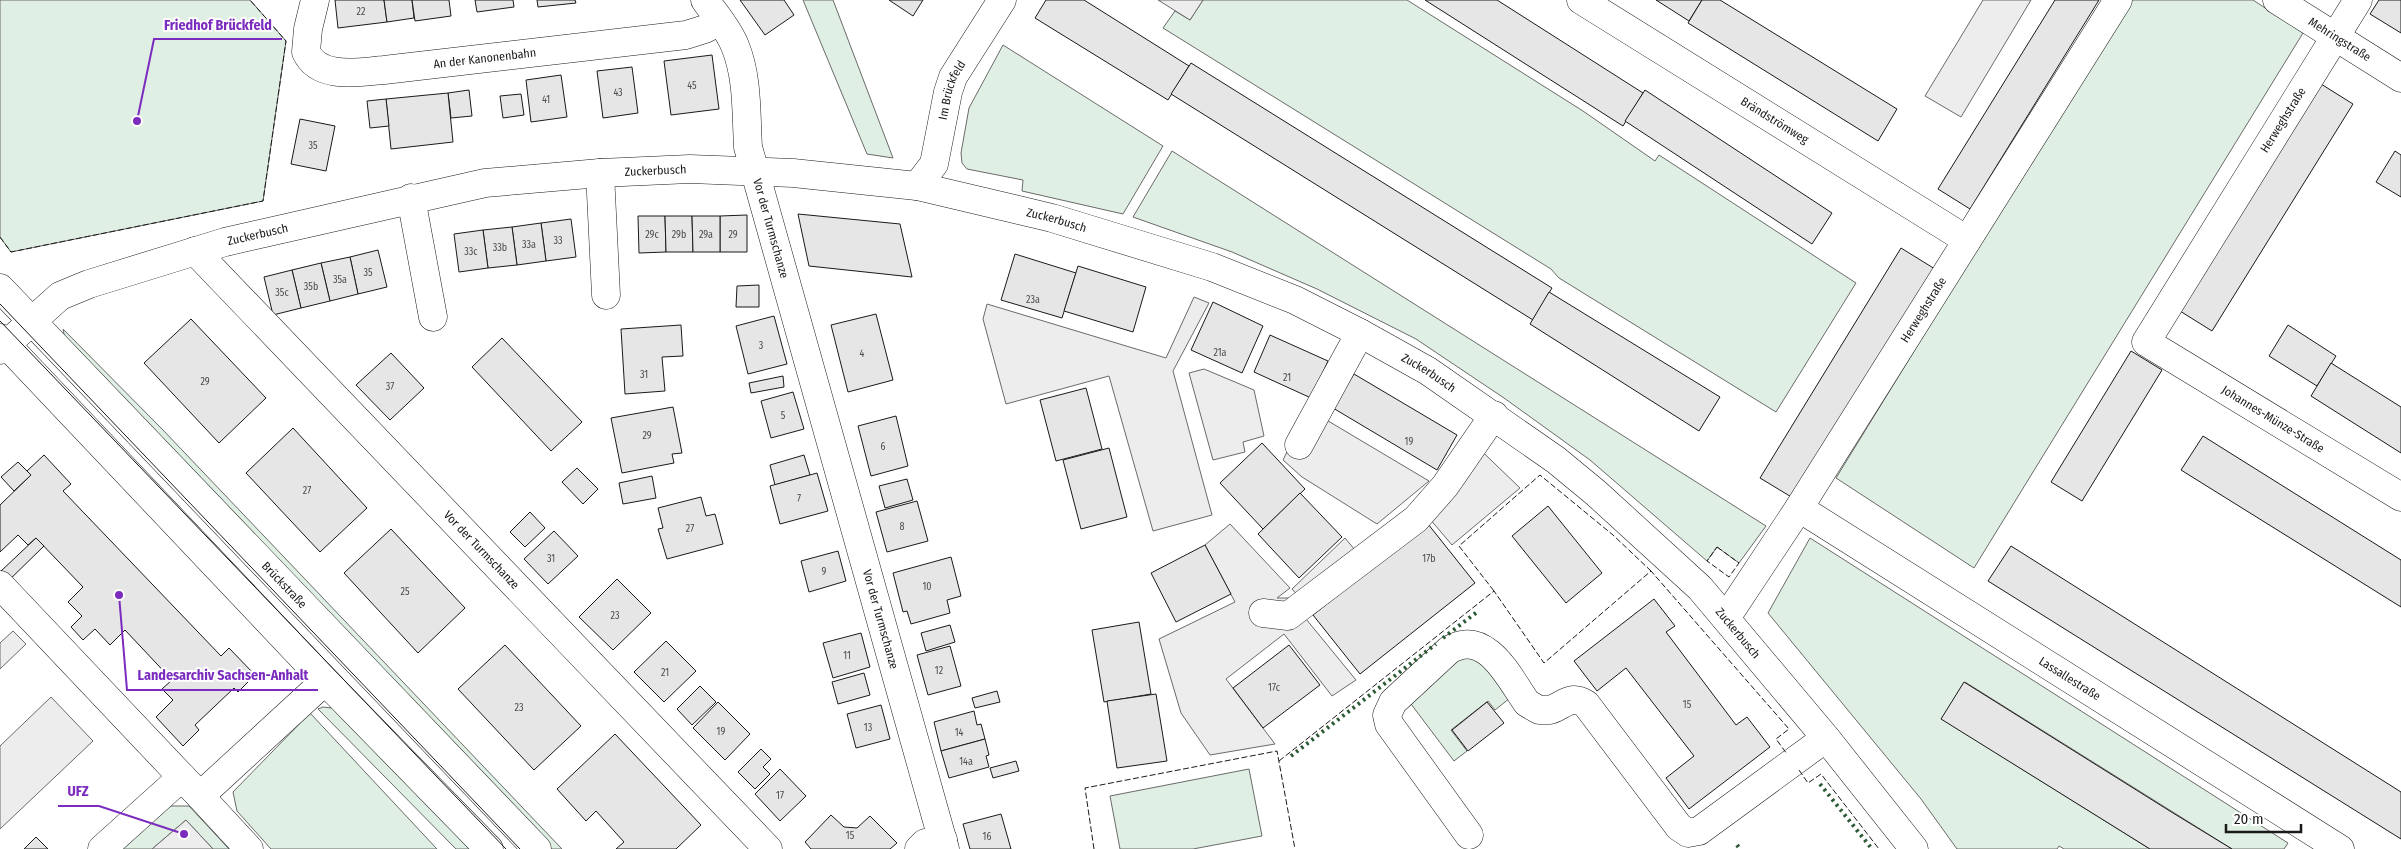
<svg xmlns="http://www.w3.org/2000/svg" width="2401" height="849" font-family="'Fira Sans Condensed',sans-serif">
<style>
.green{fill:#e0efe3;stroke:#6a6a6a}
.parking{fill:#ededed;stroke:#6a6a6a}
.building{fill:#e6e6e6;stroke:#1a1a1a}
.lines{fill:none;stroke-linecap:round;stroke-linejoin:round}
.minor-casing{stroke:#1a1a1a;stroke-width:29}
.major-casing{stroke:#1a1a1a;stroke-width:29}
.minor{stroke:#fff;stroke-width:28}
.major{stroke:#fff;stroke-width:28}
.tram{stroke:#1a1a1a;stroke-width:1}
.hedge{stroke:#2b5a34;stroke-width:4;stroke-dasharray:2.5 4;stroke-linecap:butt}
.fence{stroke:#1a1a1a;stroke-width:1;stroke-dasharray:6 2.5;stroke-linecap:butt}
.labels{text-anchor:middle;stroke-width:4;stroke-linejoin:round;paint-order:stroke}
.number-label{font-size:10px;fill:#4d4d4d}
.street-label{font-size:12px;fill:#1a1a1a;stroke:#fff}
.leader{fill:none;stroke:#7b2cbf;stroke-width:2}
.callout-dot{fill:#7b2cbf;stroke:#fff;stroke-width:2}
.callout-label{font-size:14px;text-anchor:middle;font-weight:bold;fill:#7b2cbf;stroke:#fff;stroke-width:4;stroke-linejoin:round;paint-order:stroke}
</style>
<rect width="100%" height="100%" fill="#fff"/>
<!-- green -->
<g class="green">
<path d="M0,0H250L286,41L263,201L11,252L0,237Z"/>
<path d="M803,0H833L893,158L867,154Z"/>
<path d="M1203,0H1407L1583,111L1655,161L1659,155L1856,283L1776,412L1559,278L1551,269L1163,28L1175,11L1190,20Z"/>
<path d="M2130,0H2253L2303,33L1974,568L1836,478Z"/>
<path d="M1003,45L1163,146L1123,214L1022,191L1023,180L967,169L962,163L961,153L969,108Z"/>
<path d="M1172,151L1766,526L1739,563L1717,547L1707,561L1590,460L1504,398L1416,339L1317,289L1232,252L1133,217Z"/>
<path d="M63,329L163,430L562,849H550L65,339Z"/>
<path d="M1810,538L2288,843L2284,849H2232L1965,682L1942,719L2150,849H2064L2059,846L2057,849H1957L1921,799L1768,613Z"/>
<path d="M1457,656C1483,654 1496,680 1510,698L1495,710L1488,701L1451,730L1467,751L1454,761L1411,704Z"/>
<path d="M323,707L340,709L475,849H456L318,709Z"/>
<path d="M310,713L437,849H271L237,811L233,792Z"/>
<path d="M1249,769L1262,836L1193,849H1120L1110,796Z"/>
<path d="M170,806H189L229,849H213L186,820L152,849H120Z"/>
</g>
<!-- parking -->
<g class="parking">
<path d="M1158,0H1203L1190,20Z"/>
<path d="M1983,0H2031L1961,117L1925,96Z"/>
<path d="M1194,297L1209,303L1173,371L1212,515L1153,531L1109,376L1006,404L983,319L987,304L1166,358Z"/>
<path d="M1204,369L1254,390L1264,436L1243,442L1245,452L1213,460L1189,373Z"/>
<path d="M1308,409L1429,481L1377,524L1302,477L1283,460Z"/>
<path d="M1467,437L1520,488L1452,545L1418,505Z"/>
<path d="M1230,524L1290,588L1277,598H1300L1292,589L1345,538L1370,568L1306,619L1356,680L1332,696L1284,634L1226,679L1275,744L1210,755L1181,713L1159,639L1235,602L1205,545Z"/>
<path d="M13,631L26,644L0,669V643Z"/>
<path d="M51,697L93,741L0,829V746Z"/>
<path d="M186,820L213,849H152Z"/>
</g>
<!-- building -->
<g class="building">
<path d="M335,0H384L387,22L338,28Z"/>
<path d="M384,0H412L414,18L387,22Z"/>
<path d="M412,0H449L451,16L415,21Z"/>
<path d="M475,0H513L514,7L477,12Z"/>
<path d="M537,0H575L576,3L538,7Z"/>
<path d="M740,0H784L794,15L765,35Z"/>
<path d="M889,0H923L913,16Z"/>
<path d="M1046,0H1084L1189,66L1168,100L1035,18Z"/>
<path d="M1425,0H1497L1643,93L1623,126Z"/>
<path d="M1656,0H1702L1689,21Z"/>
<path d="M1702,0H1720L1897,109L1878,141L1688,23Z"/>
<path d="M2055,0H2099L1970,209L1938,189Z"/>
<path d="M2379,0H2401V33L2370,14Z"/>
<path d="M712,55L719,109L671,115L664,61Z"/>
<path d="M1191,63L1552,288L1533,320L1171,94Z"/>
<path d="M632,67L638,113L603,118L597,71Z"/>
<path d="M561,75L567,117L531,122L526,80Z"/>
<path d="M2321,84L2353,104L2212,331L2180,311Z"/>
<path d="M469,90L472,116L451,118L448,93Z"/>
<path d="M1645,90L1832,213L1812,244L1625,121Z"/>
<path d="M448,93L453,142L391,149L386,99Z"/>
<path d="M521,94L524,115L503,118L500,96Z"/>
<path d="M386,99L389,126L370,128L367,101Z"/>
<path d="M300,119L335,126L326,171L291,164Z"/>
<path d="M2395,151L2401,155V197L2376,182Z"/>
<path d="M798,214L900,224L912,277L809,266Z"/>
<path d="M747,215V252H720V216Z"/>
<path d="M638,216H665L666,252L639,253Z"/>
<path d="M665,216H692L693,252H666Z"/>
<path d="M692,216H720V252H693Z"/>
<path d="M571,219L576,257L546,261L541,223Z"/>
<path d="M541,223L546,261L517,265L512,227Z"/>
<path d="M512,227L517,265L488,268L483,230Z"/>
<path d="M483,230L488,268L459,272L454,234Z"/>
<path d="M1901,248L1935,269L1793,498L1760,478Z"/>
<path d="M378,250L387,287L358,294L350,257Z"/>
<path d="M1015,254L1076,273L1062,318L1001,300Z"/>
<path d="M350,257L358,294L330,301L321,263Z"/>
<path d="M321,263L330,301L301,308L292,270Z"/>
<path d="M1078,266L1146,287L1133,332L1064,311Z"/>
<path d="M292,270L301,308L273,315L264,277Z"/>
<path d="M759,285V307H736L737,286Z"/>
<path d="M1549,292L1720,397L1699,431L1530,324Z"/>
<path d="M1213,302L1263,326L1242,373L1191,350Z"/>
<path d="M876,314L893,380L848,392L831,325Z"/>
<path d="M774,316L787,364L748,374L736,326Z"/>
<path d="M191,319L266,398L219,443L144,363Z"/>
<path d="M681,325L683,356L662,357L665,391L625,394L621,329Z"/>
<path d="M2288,325L2336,356L2317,386L2269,356Z"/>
<path d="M1270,335L1328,361L1311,398L1254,372Z"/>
<path d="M502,338L582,422L551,451L472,367Z"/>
<path d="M2131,351L2162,370L2082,501L2051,482Z"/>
<path d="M391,353L424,388L390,420L356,385Z"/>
<path d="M2331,363L2401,407V453L2311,396Z"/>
<path d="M1354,374L1457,435L1437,470L1333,408Z"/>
<path d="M783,376L784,387L751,393L749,383Z"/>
<path d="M1086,388L1102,449L1056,461L1040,400Z"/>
<path d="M793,392L804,429L771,438L761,401Z"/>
<path d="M673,407L682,453L672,454L674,463L622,473L611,418Z"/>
<path d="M896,416L908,466L871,476L858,426Z"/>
<path d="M293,428L367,508L320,552L246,473Z"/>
<path d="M2203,436L2401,560V607L2181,470Z"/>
<path d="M1262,443L1305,489L1263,529L1220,483Z"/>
<path d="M1109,448L1127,517L1081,529L1063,460Z"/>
<path d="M44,455L71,484L63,491L221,656L229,648L255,675L238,692L234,688L195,725L199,730L183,746L156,717L173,700L162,689L172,680L125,630L110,645L95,629L83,640L71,627L82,616L68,602L83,587L36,538L28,545L18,535L0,552V505L31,475L27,471Z"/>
<path d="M804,455L810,475L775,485L770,465Z"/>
<path d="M18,462L31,475L14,491L1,477Z"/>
<path d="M577,468L598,489L583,504L562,482Z"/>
<path d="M817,473L828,511L780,524L770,486Z"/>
<path d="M652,476L656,498L623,504L619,483Z"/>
<path d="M907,479L913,500L885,508L879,486Z"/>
<path d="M1300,493L1342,537L1299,578L1258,534Z"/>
<path d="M701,497L706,516L715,514L723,544L667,559L658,529L663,528L658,508Z"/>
<path d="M917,501L928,541L887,552L876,512Z"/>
<path d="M1548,506L1602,573L1566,603L1512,536Z"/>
<path d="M530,512L545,528L525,547L510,532Z"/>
<path d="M1428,524L1475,583L1360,674L1313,615Z"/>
<path d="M391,529L465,608L418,653L344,573Z"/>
<path d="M554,531L578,556L548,584L524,559Z"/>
<path d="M36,538L44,546L0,589V572Z"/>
<path d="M1205,545L1231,594L1176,622L1151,573Z"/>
<path d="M2011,546L2401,792V839L1988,581Z"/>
<path d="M838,551L846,581L809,592L801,561Z"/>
<path d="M951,557L961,596L947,600L950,613L911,624L907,611L903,612L893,573Z"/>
<path d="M617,579L651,613L613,650L579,617Z"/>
<path d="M1654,599L1675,626L1666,632L1736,725L1747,717L1770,747L1689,809L1666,778L1694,756L1626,668L1597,691L1574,661Z"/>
<path d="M1139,622L1151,694L1104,702L1092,630Z"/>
<path d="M950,625L955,642L926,651L921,633Z"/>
<path d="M861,633L870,667L833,678L823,643Z"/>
<path d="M666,641L696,671L664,702L634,672Z"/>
<path d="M505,645L581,726L534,770L458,689Z"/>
<path d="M1289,645L1320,685L1263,728L1233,688Z"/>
<path d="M950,646L961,686L928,695L917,655Z"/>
<path d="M864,673L870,695L838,704L832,682Z"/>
<path d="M1964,682L2173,813L2232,849H2150L1941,719Z"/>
<path d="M700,686L716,702L692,725L677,709Z"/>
<path d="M997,691L1000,702L975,708L972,698Z"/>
<path d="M1156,694L1167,761L1117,768L1107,701Z"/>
<path d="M718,702L750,734L725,760L693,728Z"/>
<path d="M1487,702L1504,723L1468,751L1452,730Z"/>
<path d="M881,705L890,739L856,748L847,714Z"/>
<path d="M974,711L977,725L981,724L985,739L941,751L934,722Z"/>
<path d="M615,734L701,825L676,849H616L624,842L596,811L586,821L557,789Z"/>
<path d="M985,739L989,755L986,756L989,767L949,778L941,751Z"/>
<path d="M761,749L771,759L763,767L770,774L755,789L738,772Z"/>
<path d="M1016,761L1019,771L993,778L990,768Z"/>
<path d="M780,769L806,796L780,821L755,794Z"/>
<path d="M1001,814L1011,849H970L963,824Z"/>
<path d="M831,815L844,827L857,828L870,816L897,843L890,849H811L805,842Z"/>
<path d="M36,837L48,849H24Z"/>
</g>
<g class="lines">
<!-- minor casing -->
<g class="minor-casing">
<g id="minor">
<path id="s1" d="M315,0L308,29L306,52C319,80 359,72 384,70L686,35L705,29L720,21"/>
<path id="s2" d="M705,0C715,14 729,30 735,46C748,77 746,114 748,147L945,849"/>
<path id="s3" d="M1581,0L1967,240"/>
<path id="s4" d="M2277,0L2401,78"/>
<path id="s5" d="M2358,0L2146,342L2401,497"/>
<path d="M600,173L606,295"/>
<path id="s6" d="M917,186L934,164L948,92L953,77L1002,0"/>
<path d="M411,198L433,317"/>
<path id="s7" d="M195,251L768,849"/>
<path id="s8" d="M0,350L60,296L89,284L225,242L485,183L600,173L690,169L793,173L917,186L1052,218L1212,267L1295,300L1360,333L1428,371L1556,460L1596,493L1700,588L1826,738L1914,849"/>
<path d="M1299,445L1360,333"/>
<path id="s9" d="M1799,508L2340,849"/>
<path d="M0,585L182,777"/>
<path d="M1263,613L1288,616L1416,519L1445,486L1494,415"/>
<path id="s10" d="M1726,618L1799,508L2118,0"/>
<path d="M200,796L249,849"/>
<path d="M1469,835L1389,724L1387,715L1393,702L1449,650C1487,628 1509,678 1527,703L1539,710H1550C1565,705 1570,694 1586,704L1679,827L1688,833L1699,831L1826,738"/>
<path d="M102,849L182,777L200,796L325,681"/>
<path d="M919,849L925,843L943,840"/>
</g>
</g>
<!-- major casing -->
<g class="major-casing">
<g id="major">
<path id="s11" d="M0,288L537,849"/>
<path d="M0,338L325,681L489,849"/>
</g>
</g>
<!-- minor -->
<use href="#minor" class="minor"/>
<!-- major -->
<use href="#major" class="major"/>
<!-- tram -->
<g class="tram">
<path d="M0,304L520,849"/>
<path d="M0,321L506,849"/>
</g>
<!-- hedge -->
<g class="hedge">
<path d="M1443,638L1477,612"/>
<path d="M1291,756L1436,644"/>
<path d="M1820,784L1872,849"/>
<path d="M1737,845L1740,849"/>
</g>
<!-- fence -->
<g class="fence">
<path d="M0,237L11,252L263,201L286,41L250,0"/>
<path d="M1717,547L1739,563L1729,577L1707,561Z"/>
<path d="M1494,591L1459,546L1540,475L1613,535L1651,571"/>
<path d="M1279,761L1494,591L1544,663L1651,571L1789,729L1776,739L1787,754"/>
<path d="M1799,770L1808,783L1821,774L1879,849"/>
<path d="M1094,849L1085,788L1277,751L1295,849"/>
</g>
</g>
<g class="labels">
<!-- number labels -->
<g class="number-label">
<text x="361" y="15">22</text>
<text x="692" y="89">45</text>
<text x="618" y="96">43</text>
<text x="546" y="103">41</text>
<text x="313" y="149">35</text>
<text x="652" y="238">29c</text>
<text x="679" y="238">29b</text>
<text x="706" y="238">29a</text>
<text x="733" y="238">29</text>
<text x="558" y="244">33</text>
<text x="529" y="248">33a</text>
<text x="500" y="251">33b</text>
<text x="471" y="255">33c</text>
<text x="368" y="276">35</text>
<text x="340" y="283">35a</text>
<text x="311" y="290">35b</text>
<text x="282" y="296">35c</text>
<text x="1033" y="303">23a</text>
<text x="761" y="349">3</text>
<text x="1220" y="356">21a</text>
<text x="862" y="357">4</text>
<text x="644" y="378">31</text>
<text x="1287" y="381">21</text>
<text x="205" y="385">29</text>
<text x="390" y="390">37</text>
<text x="783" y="419">5</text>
<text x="647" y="439">29</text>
<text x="1409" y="445">19</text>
<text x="883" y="450">6</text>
<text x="307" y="494">27</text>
<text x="799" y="502">7</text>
<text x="902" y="530">8</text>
<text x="690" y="532">27</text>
<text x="551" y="562">31</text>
<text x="1429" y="562">17b</text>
<text x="824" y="575">9</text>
<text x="927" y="590">10</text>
<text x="405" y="595">25</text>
<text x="615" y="619">23</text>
<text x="847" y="659">11</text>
<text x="939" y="674">12</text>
<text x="665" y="676">21</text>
<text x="1274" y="691">17c</text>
<text x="1687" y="708">15</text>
<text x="519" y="711">23</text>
<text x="868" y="731">13</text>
<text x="721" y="735">19</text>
<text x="959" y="736">14</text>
<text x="966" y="765">14a</text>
<text x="780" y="799">17</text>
<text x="850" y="839">15</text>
<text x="987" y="840">16</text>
</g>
<!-- street labels -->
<g class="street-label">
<text dy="4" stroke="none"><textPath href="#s4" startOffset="74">Mehringstraße</textPath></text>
<text dy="4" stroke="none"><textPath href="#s1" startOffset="240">An der Kanonenbahn</textPath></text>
<text dy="4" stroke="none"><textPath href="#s6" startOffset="104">Im Brückfeld</textPath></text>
<text dy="4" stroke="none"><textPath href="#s3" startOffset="228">Brändströmweg</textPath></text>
<text transform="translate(2283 120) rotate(-58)" y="4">Herweghstraße</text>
<text dy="4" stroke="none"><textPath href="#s8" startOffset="692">Zuckerbusch</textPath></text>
<text dy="4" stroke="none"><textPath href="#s8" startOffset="1098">Zuckerbusch</textPath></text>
<text dy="4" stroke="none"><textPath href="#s2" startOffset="242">Vor der Turmschanze</textPath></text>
<text dy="4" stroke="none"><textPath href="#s8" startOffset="288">Zuckerbusch</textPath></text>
<text dy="4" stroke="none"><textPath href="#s10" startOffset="366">Herweghstraße</textPath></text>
<text dy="4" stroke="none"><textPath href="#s8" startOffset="1502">Zuckerbusch</textPath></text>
<text dy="4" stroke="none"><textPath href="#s5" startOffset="551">Johannes-Münze-Straße</textPath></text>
<text dy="4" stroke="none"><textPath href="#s7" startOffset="414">Vor der Turmschanze</textPath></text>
<text dy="4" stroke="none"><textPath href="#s11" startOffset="411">Brückstraße</textPath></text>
<text dy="4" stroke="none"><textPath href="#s2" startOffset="648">Vor der Turmschanze</textPath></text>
<text dy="4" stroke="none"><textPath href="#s8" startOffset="1908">Zuckerbusch</textPath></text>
<text dy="4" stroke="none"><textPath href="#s9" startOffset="320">Lassallestraße</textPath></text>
</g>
</g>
<!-- callouts -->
<path class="leader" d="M137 121L154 39H282M119 595L127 690H318M184 834L99 806H58"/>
<g class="callout-dot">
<circle cx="137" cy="121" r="5"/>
<circle cx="119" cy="595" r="5"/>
<circle cx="184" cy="834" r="5"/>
</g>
<g class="callout-label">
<text x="218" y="30">Friedhof Brückfeld</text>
<text x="223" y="680">Landesarchiv Sachsen-Anhalt</text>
<text x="78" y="796">UFZ</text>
</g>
<!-- scale -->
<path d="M2226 824v8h75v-8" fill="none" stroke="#1a1a1a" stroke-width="2.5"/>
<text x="2234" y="824" font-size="15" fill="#1a1a1a" stroke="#ffffff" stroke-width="4" paint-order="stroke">20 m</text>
</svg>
